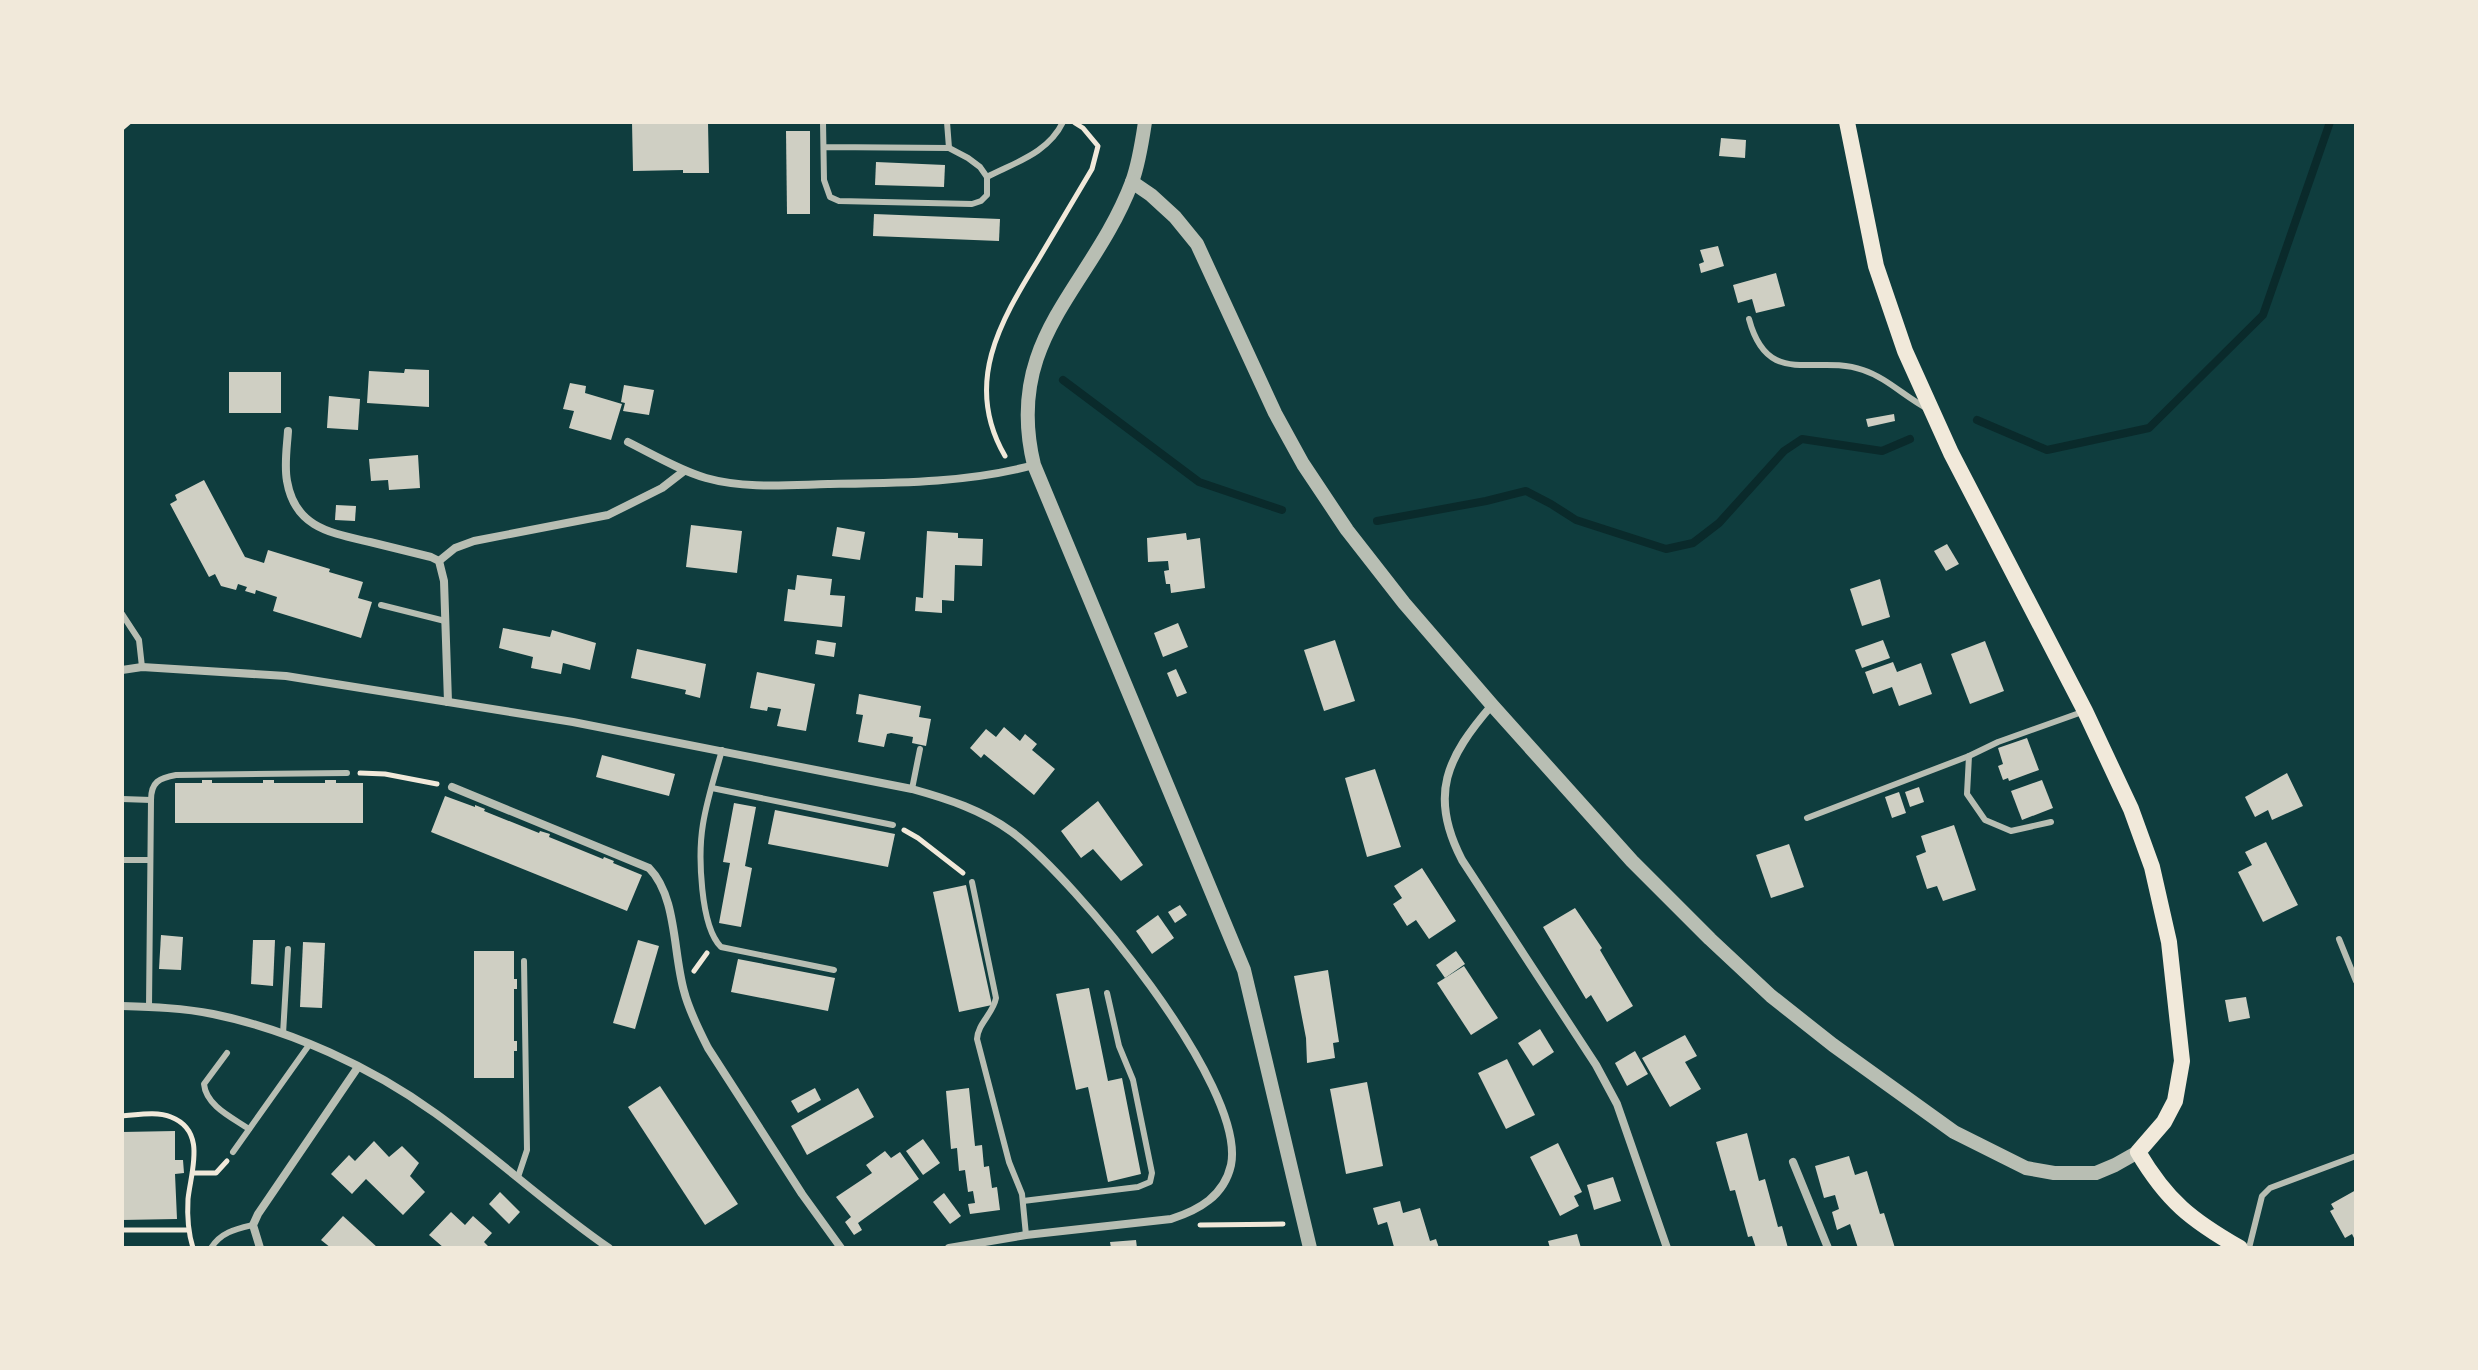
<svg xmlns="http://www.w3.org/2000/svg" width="2478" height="1370" font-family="'Alegreya Sans',sans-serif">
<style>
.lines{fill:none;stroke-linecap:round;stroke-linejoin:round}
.stream{stroke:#0a2a2b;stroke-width:8}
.building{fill:#cfcfc3}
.path{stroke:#f1e9da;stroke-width:5}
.service{stroke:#b8beb3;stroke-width:6}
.minor{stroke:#b8beb3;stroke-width:8}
.tertiary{stroke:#b8beb3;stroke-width:14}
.secondary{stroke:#f1e9da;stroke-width:16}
</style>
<rect width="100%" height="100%" fill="#0f3d3e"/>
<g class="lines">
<!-- stream -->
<g class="stream">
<path d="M1063,380L1199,482L1282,510"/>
<path d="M1977,420L2047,450L2149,428L2263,315L2330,122"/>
<path d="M1377,521L1486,501L1526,491L1551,504L1576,520L1666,549L1693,543L1719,523L1784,451L1802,439L1882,451L1910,439"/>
</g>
</g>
<!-- building -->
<g class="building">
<path d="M632,122H708L709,173H683V170L633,171Z"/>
<path d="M786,131H810V214H787Z"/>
<path d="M1721,138L1746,140L1745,158L1719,156Z"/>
<path d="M876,162L945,165L944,187L875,185Z"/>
<path d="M874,214L1000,219L999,241L873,236Z"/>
<path d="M1718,246L1724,266L1701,273L1699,264L1704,262L1700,250Z"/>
<path d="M1776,273L1785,306L1756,313L1752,299L1738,303L1733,285Z"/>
<path d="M405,369L429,370V407L367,403L369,371L404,373Z"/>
<rect x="229" y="372" width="52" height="41"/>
<path d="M570,383L586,386L585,393L622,404L611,440L569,428L574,411L563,409Z"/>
<path d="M624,385L654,390L649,415L623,411L625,403L621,402Z"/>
<path d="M329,396L360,399L358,430L327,428Z"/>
<path d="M1894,414L1895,421L1868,427L1866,419Z"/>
<path d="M418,455L420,488L389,490L388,480L371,481L369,459Z"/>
<path d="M204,480L245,557L264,563L268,550L330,569L329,572L363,582L358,598L372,602L361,638L273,611L277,597L256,590L255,594L245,591L247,587L238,584L236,590L221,586L215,574L209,577L170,504L177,500L175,495Z"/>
<path d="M336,505L356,506L355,521L335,520Z"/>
<path d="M691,525L742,531L737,573L686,567Z"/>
<path d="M837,527L865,532L860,560L832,556Z"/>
<path d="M927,531L958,533V538L983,539L982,566L955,565L954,601L942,600V613L915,611L916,597L923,598Z"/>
<path d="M1186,533L1187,540L1200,538L1205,588L1171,593L1170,584H1166L1164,571L1169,570L1168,561L1148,562L1147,538Z"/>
<path d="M1947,544L1959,564L1946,571L1934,551Z"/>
<path d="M797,575L832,579L830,595L845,596L842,627L784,621L788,589L795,590Z"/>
<path d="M1880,579L1890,617L1862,626L1850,589Z"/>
<path d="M1178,623L1188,647L1163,657L1154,633Z"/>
<path d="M503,628L550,637L552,630L596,643L590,670L563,663L561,674L531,668L533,657L499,648Z"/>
<path d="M817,640L836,643L834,657L815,654Z"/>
<path d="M1335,640L1355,701L1324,711L1304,650Z"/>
<path d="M1883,640L1890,658L1862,668L1855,650Z"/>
<path d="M1985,641L2004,691L1970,704L1951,654Z"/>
<path d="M637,649L706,664L700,698L685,694L686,690L631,678Z"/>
<path d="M1893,662L1897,672L1921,663L1932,694L1899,706L1892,687L1873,694L1865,672Z"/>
<path d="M1176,669L1187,693L1177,697L1167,673Z"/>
<path d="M757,672L815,684L806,731L777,726L781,709L768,707L767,711L750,708Z"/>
<path d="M859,694L921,706L919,717L931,719L926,746L912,743L913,737L891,733L887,734L884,747L858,742L863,715L856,714Z"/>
<path d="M1004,727L1020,741L1025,734L1037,744L1032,750L1055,769L1034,795L984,754L981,758L970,748L986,729L996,737Z"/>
<path d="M2027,738L2039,770L2009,781L2008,778L2003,780L1998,766L2003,764L1998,748Z"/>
<path d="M602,755L675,774L669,796L596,777Z"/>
<path d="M1375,769L1401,847L1367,857L1345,778Z"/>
<path d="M2287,773L2303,806L2272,820L2268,810L2255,817L2245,797Z"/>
<path d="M202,780H212V783H263V780H274V783H325V780H336V783H363V823H175V783H202Z"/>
<path d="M2042,780L2053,808L2022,820L2011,791Z"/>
<path d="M1919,787L1924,802L1910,807L1905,792Z"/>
<path d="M1899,792L1906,813L1892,818L1885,797Z"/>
<path d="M445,796L475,807V805L485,809L484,811L539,833L540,831L550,834L549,837L603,859L604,857L614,861L613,863L642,875L627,911L431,832Z"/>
<path d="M1098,801L1143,865L1121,881L1093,849L1081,858L1061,831Z"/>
<path d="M734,803L756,807L745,866L752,868L741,927L719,923L730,863L723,862Z"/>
<path d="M775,810L895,834L888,867L768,844Z"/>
<path d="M1954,825L1976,890L1943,901L1937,886L1927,889L1916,856L1926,852L1921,836Z"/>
<path d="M2266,842L2298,905L2263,922L2238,872L2252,865L2245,852Z"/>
<path d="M1789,844L1804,887L1771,898L1756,855Z"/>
<path d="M1422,868L1456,921L1429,939L1416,920L1407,926L1393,904L1402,898L1394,886Z"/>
<path d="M966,885L992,1005L959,1012L933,892Z"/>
<path d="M1180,905L1187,915L1175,923L1168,912Z"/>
<path d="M1575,908L1602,948L1600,950L1633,1006L1607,1022L1591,995L1586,999L1543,927Z"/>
<path d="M1158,915L1174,938L1152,954L1136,931Z"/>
<path d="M161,935L183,937L181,970L159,969Z"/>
<path d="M253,940H275L273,986L251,984Z"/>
<path d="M638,940L659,946L635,1029L613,1023Z"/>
<path d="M303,942L325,943L322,1008L300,1007Z"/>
<path d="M474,951H514V979H517V989H514V1041H517V1051H514V1078H474Z"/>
<path d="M1456,951L1465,964L1445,978L1436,965Z"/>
<path d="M738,959L835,978L828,1011L731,992Z"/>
<path d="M1464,966L1498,1018L1471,1035L1437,983Z"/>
<path d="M1328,970L1339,1042L1333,1043L1335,1058L1307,1063L1306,1038L1294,976Z"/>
<path d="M1089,988L1108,1081L1122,1078L1141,1174L1108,1182L1088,1087L1076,1090L1056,994Z"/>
<path d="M2246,997L2250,1018L2229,1022L2225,1000Z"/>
<path d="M1540,1029L1554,1052L1533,1066L1518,1043Z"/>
<path d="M1685,1035L1697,1056L1685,1062L1701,1089L1670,1107L1642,1058Z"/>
<path d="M1635,1051L1648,1074L1627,1086L1615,1063Z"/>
<path d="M1507,1059L1535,1115L1506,1129L1478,1073Z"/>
<path d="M1367,1082L1383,1166L1346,1174L1330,1089Z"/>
<path d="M660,1086L738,1204L705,1225L628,1107Z"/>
<path d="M815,1088L821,1100L798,1113L791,1101Z"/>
<path d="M858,1088L874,1117L807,1155L791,1126Z"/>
<path d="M969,1088L975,1146L982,1145L984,1167L989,1166L992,1188L997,1187L1000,1210L970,1214L968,1204L975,1203L973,1191L968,1192L965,1170L959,1171L957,1148L951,1149L946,1091Z"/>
<path d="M175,1131V1160H183L184,1173L175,1174L177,1219L122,1220V1132Z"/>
<path d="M1747,1133L1759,1181L1765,1179L1778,1227L1782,1226L1788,1248H1756L1752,1236L1748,1237L1735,1190L1730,1191L1716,1142Z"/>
<path d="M923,1139L940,1163L923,1175L906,1151Z"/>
<path d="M374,1141L389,1157L402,1146L419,1163L410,1176L425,1192L403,1215L366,1179L352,1194L331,1174L349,1155L355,1161Z"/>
<path d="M1558,1143L1582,1192L1574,1196L1579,1206L1560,1216L1530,1157Z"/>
<path d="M885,1151L891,1158L900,1152L919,1179L858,1223L862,1230L854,1235L845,1222L851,1217L836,1197L872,1173L866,1165Z"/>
<path d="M1849,1156L1855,1175L1867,1171L1880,1214L1884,1213L1895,1248H1858L1850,1224L1837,1230L1832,1212L1839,1209L1835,1195L1824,1198L1815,1166Z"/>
<path d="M1613,1177L1621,1201L1594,1210L1587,1185Z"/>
<path d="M2356,1190V1242L2352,1234L2345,1238L2330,1211L2334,1209L2331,1204Z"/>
<path d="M500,1192L520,1212L509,1224L489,1204Z"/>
<path d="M944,1193L961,1216L950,1224L933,1202Z"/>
<path d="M1400,1201L1403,1213L1420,1208L1430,1241L1436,1239L1439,1248L1394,1247L1387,1222L1378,1225L1373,1208Z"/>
<path d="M451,1212L465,1225L473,1216L492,1233L484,1242L490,1248H444L429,1235Z"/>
<path d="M343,1216L378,1248H331L321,1240Z"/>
<path d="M1577,1234L1581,1248H1550L1548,1241Z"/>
<path d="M1136,1240L1137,1248H1111L1110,1242Z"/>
</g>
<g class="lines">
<!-- path -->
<g class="path">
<path d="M122,128L129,122"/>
<path d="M1005,456C963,384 1000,322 1038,260C1056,230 1074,199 1092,169L1098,146L1083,128L1075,123"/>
<path d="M360,773L385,774L437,784"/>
<path d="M904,830L918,838L963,873"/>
<path d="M694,971L707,953"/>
<path d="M122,1116C137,1115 157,1111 171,1117C207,1131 191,1171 188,1199C187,1216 188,1232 193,1248"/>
<path d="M193,1173H216L227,1161"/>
<path d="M1200,1225L1283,1224"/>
<path d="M122,1230H188"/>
</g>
<!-- service -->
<g class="service">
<path d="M823,122L824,180L830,197L839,201L972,204L981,201L987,195V177L980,167L968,158L949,148L824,147"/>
<path d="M947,122L949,148"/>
<path d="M987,177C1016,162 1048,153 1063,122"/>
<path d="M1749,319C1768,390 1815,353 1863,370C1887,378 1905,397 1928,409"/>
<path d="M381,605L445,621"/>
<path d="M122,614L139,640L142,667"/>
<path d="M722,750C715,775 707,799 703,824C698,854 700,926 721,947L834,970"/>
<path d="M1969,756L1967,794L1985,820L2011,831L2051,822"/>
<path d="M712,788L893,825"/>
<path d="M912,789L920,749"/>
<path d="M122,799L151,800"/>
<path d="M1807,818L1969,756L1998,742L2085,711"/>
<path d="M122,860H150"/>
<path d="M972,882L996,998C993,1014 978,1023 977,1039L1009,1162L1022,1194L1026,1235"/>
<path d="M2339,939L2356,981"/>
<path d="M149,1007L151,800C151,782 159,778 176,775L347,773"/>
<path d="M283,1034L288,949"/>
<path d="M227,1053L204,1084C206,1106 233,1118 249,1129"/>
<path d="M233,1152L309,1045"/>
<path d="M518,1177L527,1150L524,961"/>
<path d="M1023,1201L1138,1187L1150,1182L1152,1173L1133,1080L1119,1046L1107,993"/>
<path d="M211,1248C221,1232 236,1229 253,1225"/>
<path d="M2249,1248L2262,1196L2270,1188L2356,1156"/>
</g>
<!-- minor -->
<g class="minor">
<path d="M288,431C287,447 284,465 287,481C295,528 331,533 370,542C390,547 410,552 431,557L439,561L444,581L448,702"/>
<path d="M628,442C654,455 679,470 706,478C745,489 788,485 828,484C896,483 968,483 1034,465"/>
<path d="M439,561L455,548L474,541L608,515L662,488L684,471"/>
<path d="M122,670L142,667L286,676L573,722L912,789C948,799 982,810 1012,832C1074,878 1247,1086 1231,1165C1224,1196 1199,1210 1171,1219L1026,1235L949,1248"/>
<path d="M1492,705C1447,757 1428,795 1462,860L1596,1065L1617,1104L1667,1248"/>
<path d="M452,787L649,868C677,896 673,953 684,991C689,1011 699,1030 708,1048L802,1194L841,1248"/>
<path d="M122,1006C153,1007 183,1008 213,1014C291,1030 371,1067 435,1113C495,1156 549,1207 609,1248"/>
<path d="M1793,1162L1828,1248"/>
<path d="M260,1248L253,1225L258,1214L358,1067"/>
</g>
<!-- tertiary -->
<g class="tertiary">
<path d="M1145,122C1142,142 1139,163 1132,182C1092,288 1003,338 1034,465L1244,970L1310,1248"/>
<path d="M1132,182L1151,195L1175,217L1197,244L1275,413L1303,464L1347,530L1404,603L1492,705L1632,861L1710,939L1771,996L1833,1045L1954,1132L2026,1168L2054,1173H2096L2115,1165L2138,1152"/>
</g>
<!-- secondary -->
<path class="secondary" d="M1847,122L1876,266L1905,351L1951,453L2085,711L2131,809L2152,867L2169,942L2182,1061L2175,1101L2164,1122L2138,1152C2167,1201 2191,1220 2240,1248"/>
</g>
<!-- border -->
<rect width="2478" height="1370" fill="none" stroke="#f1e9da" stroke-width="248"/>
</svg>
